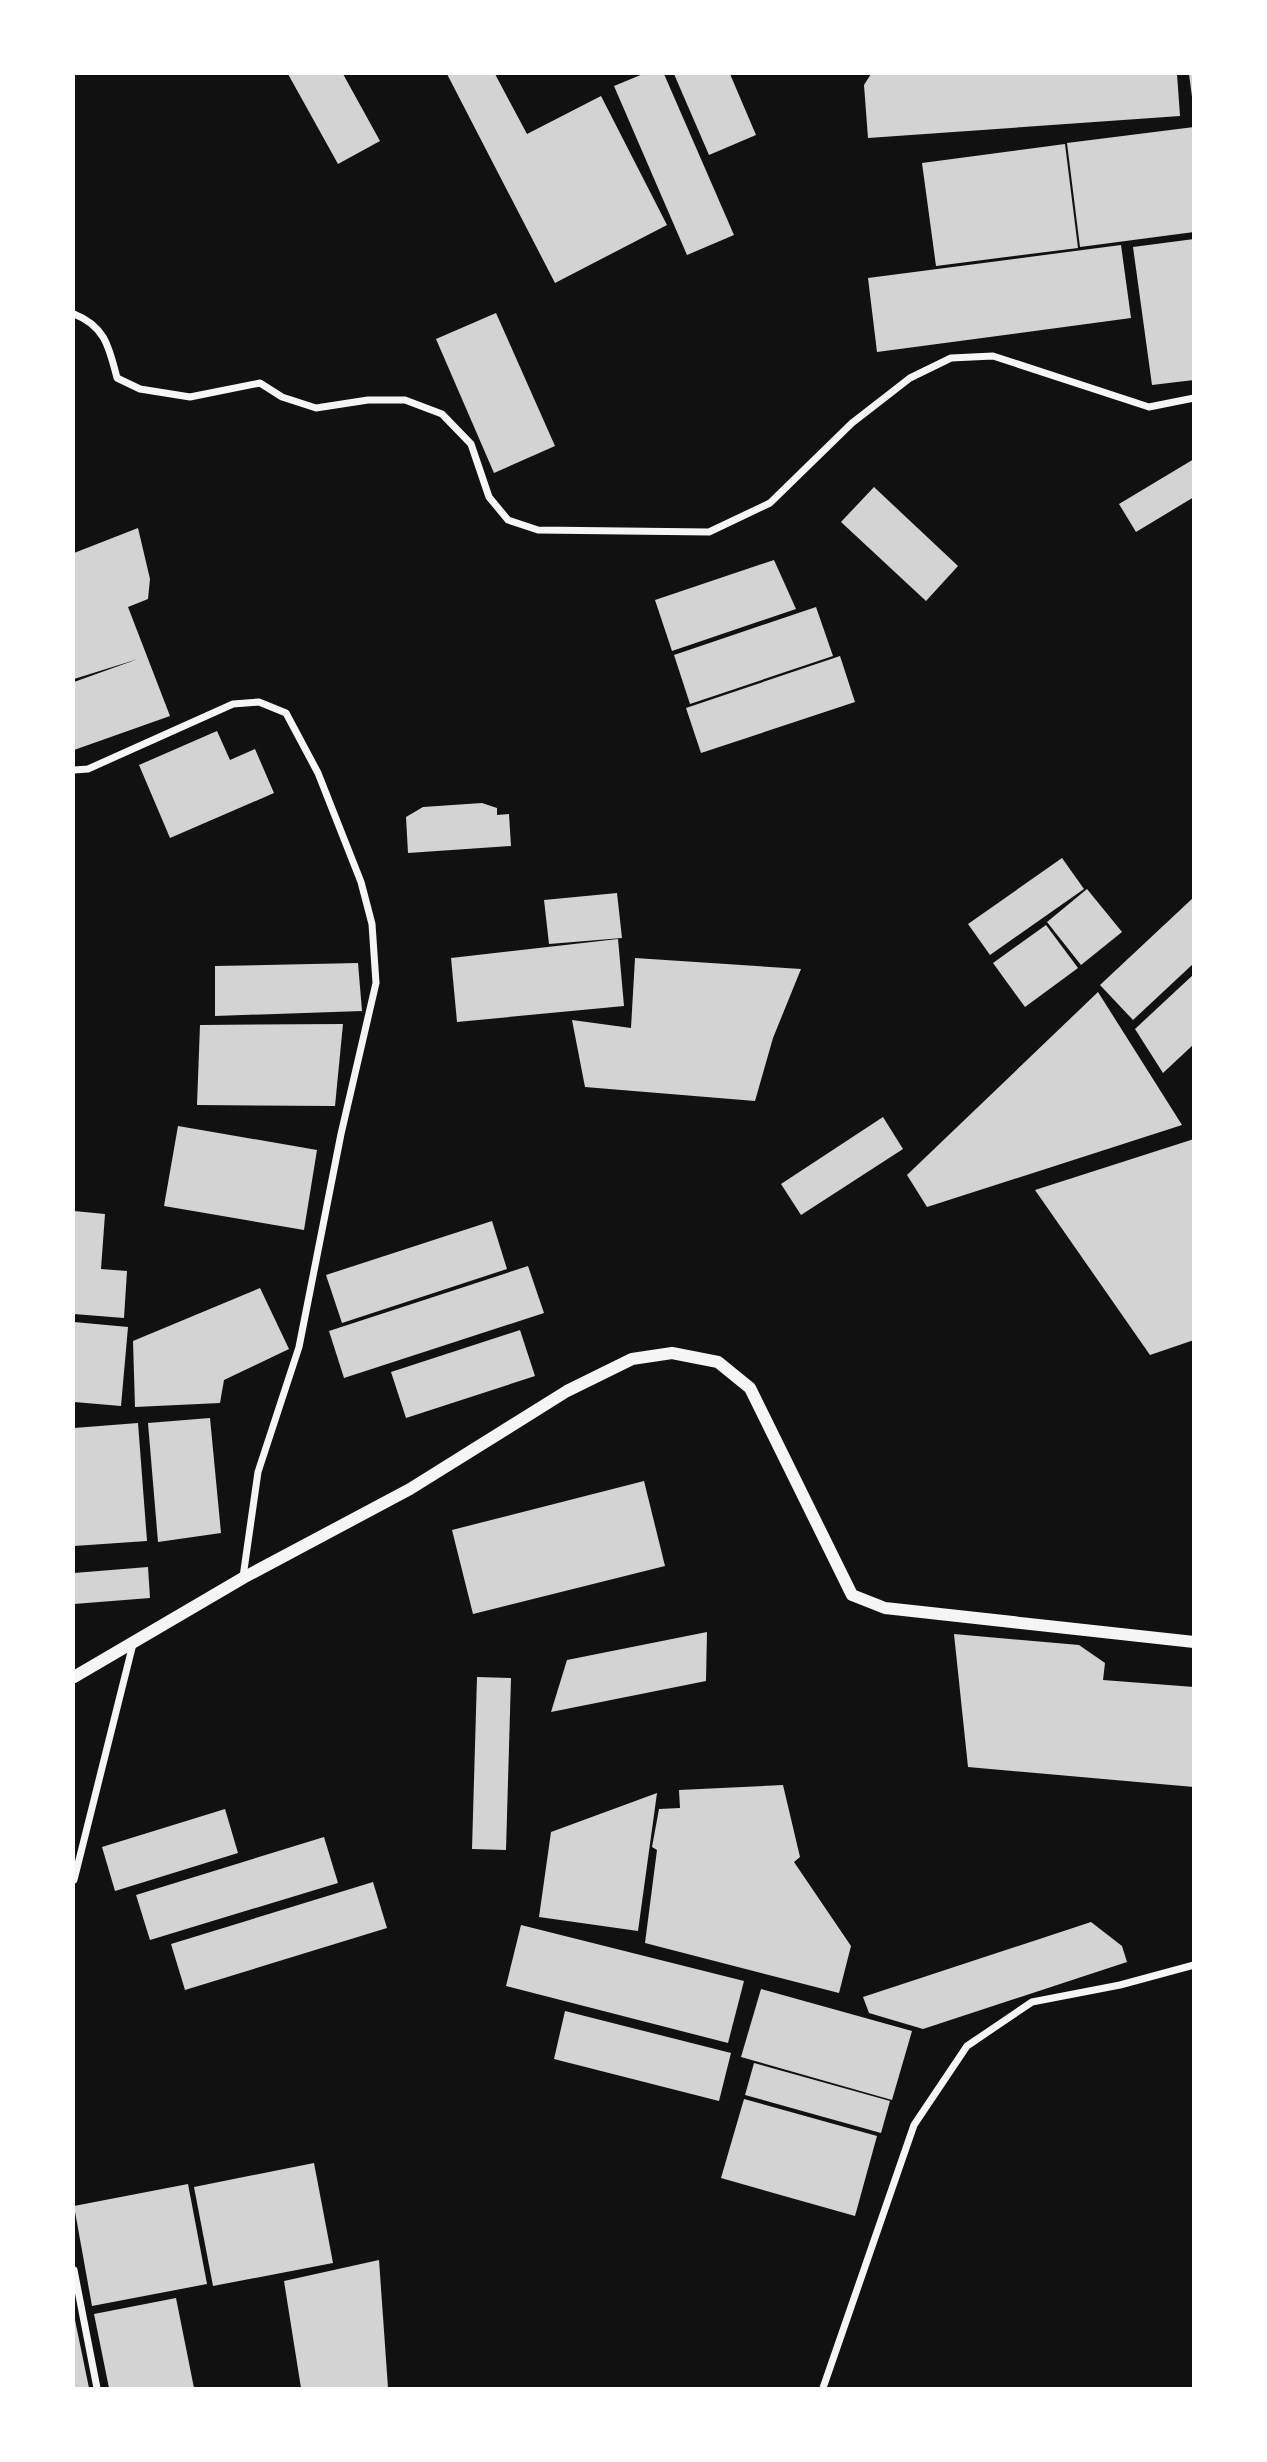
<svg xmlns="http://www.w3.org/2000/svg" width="1267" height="2462" font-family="Karla,sans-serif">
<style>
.building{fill:#d3d3d3}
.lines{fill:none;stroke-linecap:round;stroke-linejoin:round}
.minor{stroke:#f5f5f5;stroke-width:7}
.tertiary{stroke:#f5f5f5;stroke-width:12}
</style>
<rect width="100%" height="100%" fill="#111"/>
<!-- building -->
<g class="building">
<path d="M288,74H343L380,141L338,164Z"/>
<path d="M447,74H495L527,134L601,96L667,225L555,283Z"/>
<path d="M643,74H664L734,235L687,255L614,86Z"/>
<path d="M674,74H730L756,135L709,155Z"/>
<path d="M871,74H1177L1180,116L868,138L864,85Z"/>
<path d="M1189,74H1194V97H1192Z"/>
<path d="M1194,127V232L1080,247L1067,143Z"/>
<path d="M1065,144L1078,248L936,266L922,163Z"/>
<path d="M1194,239V380L1152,385L1133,247Z"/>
<path d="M1121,245L1131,318L877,352L868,278Z"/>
<path d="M496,313L555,446L494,473L436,339Z"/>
<path d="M1194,459V497L1136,532L1119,504Z"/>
<path d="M874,487L958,566L926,601L841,522Z"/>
<path d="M138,528L150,579L148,599L128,607L170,716L74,750V682L138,659L74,679V553Z"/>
<path d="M774,560L796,609L672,651L655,600Z"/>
<path d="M816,607L833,656L690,704L674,655Z"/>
<path d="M840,656L855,702L701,753L686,708Z"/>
<path d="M217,731L230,760L255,749L274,793L170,838L139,765Z"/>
<path d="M482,803L497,808V815L509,814L511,846L408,853L406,817L423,807Z"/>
<path d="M1062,858L1084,889L990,955L968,924Z"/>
<path d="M1087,889L1122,932L1081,965L1047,922Z"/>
<path d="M617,893L622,938L549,944L544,900Z"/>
<path d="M1194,897V963L1133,1020L1100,985Z"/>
<path d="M1046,925L1078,968L1025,1007L993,963Z"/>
<path d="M618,939L624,1006L457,1022L451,958Z"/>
<path d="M635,958L801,969L773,1038L755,1101L585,1087L572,1020L631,1028Z"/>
<path d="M358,963L362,1011L215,1016V966Z"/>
<path d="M1194,974V1044L1163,1073L1135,1029Z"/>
<path d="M1098,992L1182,1125L927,1207L907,1175Z"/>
<path d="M343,1024L335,1106L197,1105L200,1025Z"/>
<path d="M883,1117L903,1149L801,1215L781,1184Z"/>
<path d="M178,1126L317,1150L304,1230L164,1206Z"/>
<path d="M1194,1139V1340L1150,1355L1035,1190Z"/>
<path d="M74,1211L105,1214L101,1269L127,1271L124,1318L74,1314Z"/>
<path d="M492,1221L507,1269L342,1323L326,1275Z"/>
<path d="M528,1266L544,1313L344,1378L329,1331Z"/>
<path d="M260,1288L289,1349L224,1380L220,1403L135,1407L133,1341Z"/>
<path d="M74,1322L128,1327L121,1406L74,1402Z"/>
<path d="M520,1330L535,1376L406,1418L391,1372Z"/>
<path d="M210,1418L221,1533L158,1542L148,1423Z"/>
<path d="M138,1423L147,1541L74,1546V1428Z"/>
<path d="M644,1481L665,1566L473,1614L452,1530Z"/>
<path d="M148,1567L150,1598L74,1604V1573Z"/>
<path d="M707,1632L706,1681L551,1712L567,1660Z"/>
<path d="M954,1634L1079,1645L1105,1663L1103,1680L1194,1687V1787L968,1767Z"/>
<path d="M477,1677L511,1678L506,1850L472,1849Z"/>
<path d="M783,1785L800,1857L794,1862L851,1946L839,1993L645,1943L657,1850L652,1847L659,1809L680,1808L679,1790Z"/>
<path d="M657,1793L638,1931L539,1917L551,1832Z"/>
<path d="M225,1809L238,1853L115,1891L102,1847Z"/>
<path d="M324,1837L338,1883L150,1940L136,1895Z"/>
<path d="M373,1882L387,1928L185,1990L171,1944Z"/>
<path d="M1091,1922L1122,1946L1127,1962L923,2029L869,2013L863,1997Z"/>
<path d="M521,1925L744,1981L728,2043L506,1986Z"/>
<path d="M761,1989L912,2031L892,2100L741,2057Z"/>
<path d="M565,2011L731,2053L719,2101L554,2059Z"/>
<path d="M754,2063L890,2101L881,2133L745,2095Z"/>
<path d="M744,2099L877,2136L855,2216L721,2178Z"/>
<path d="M314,2163L333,2263L213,2286L194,2187Z"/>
<path d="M188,2184L207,2284L92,2306L74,2206Z"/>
<path d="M379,2260L388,2388H301L284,2281Z"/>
<path d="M176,2298L194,2388H109L94,2314Z"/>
<path d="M74,2320H75L89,2388H74Z"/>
</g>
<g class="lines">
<!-- minor -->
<g class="minor">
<path d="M74,314C105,326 109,347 117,378L140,389L190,397L260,383L282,397L316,408L368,400H405L442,414L471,444L489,497L508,520L538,530L709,532L770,503L852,423L910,378L951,358L993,356L1149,407L1194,398"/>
<path d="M74,770L88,769L233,704L259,702L286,713L318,773L361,882L372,924L376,983L341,1134L299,1347L258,1472L243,1577"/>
<path d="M74,1880L133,1644"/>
<path d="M74,2270L97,2388"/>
<path d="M823,2388L914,2125L967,2046L1032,2002L1120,1985L1194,1965"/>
</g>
<!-- tertiary -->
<path class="tertiary" d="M74,1677L243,1578L410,1489L567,1391L632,1359L672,1353L718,1362L750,1388L852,1595L885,1608L1194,1642"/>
</g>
<!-- border -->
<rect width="1267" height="2462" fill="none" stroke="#ffffff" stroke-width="150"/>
</svg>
